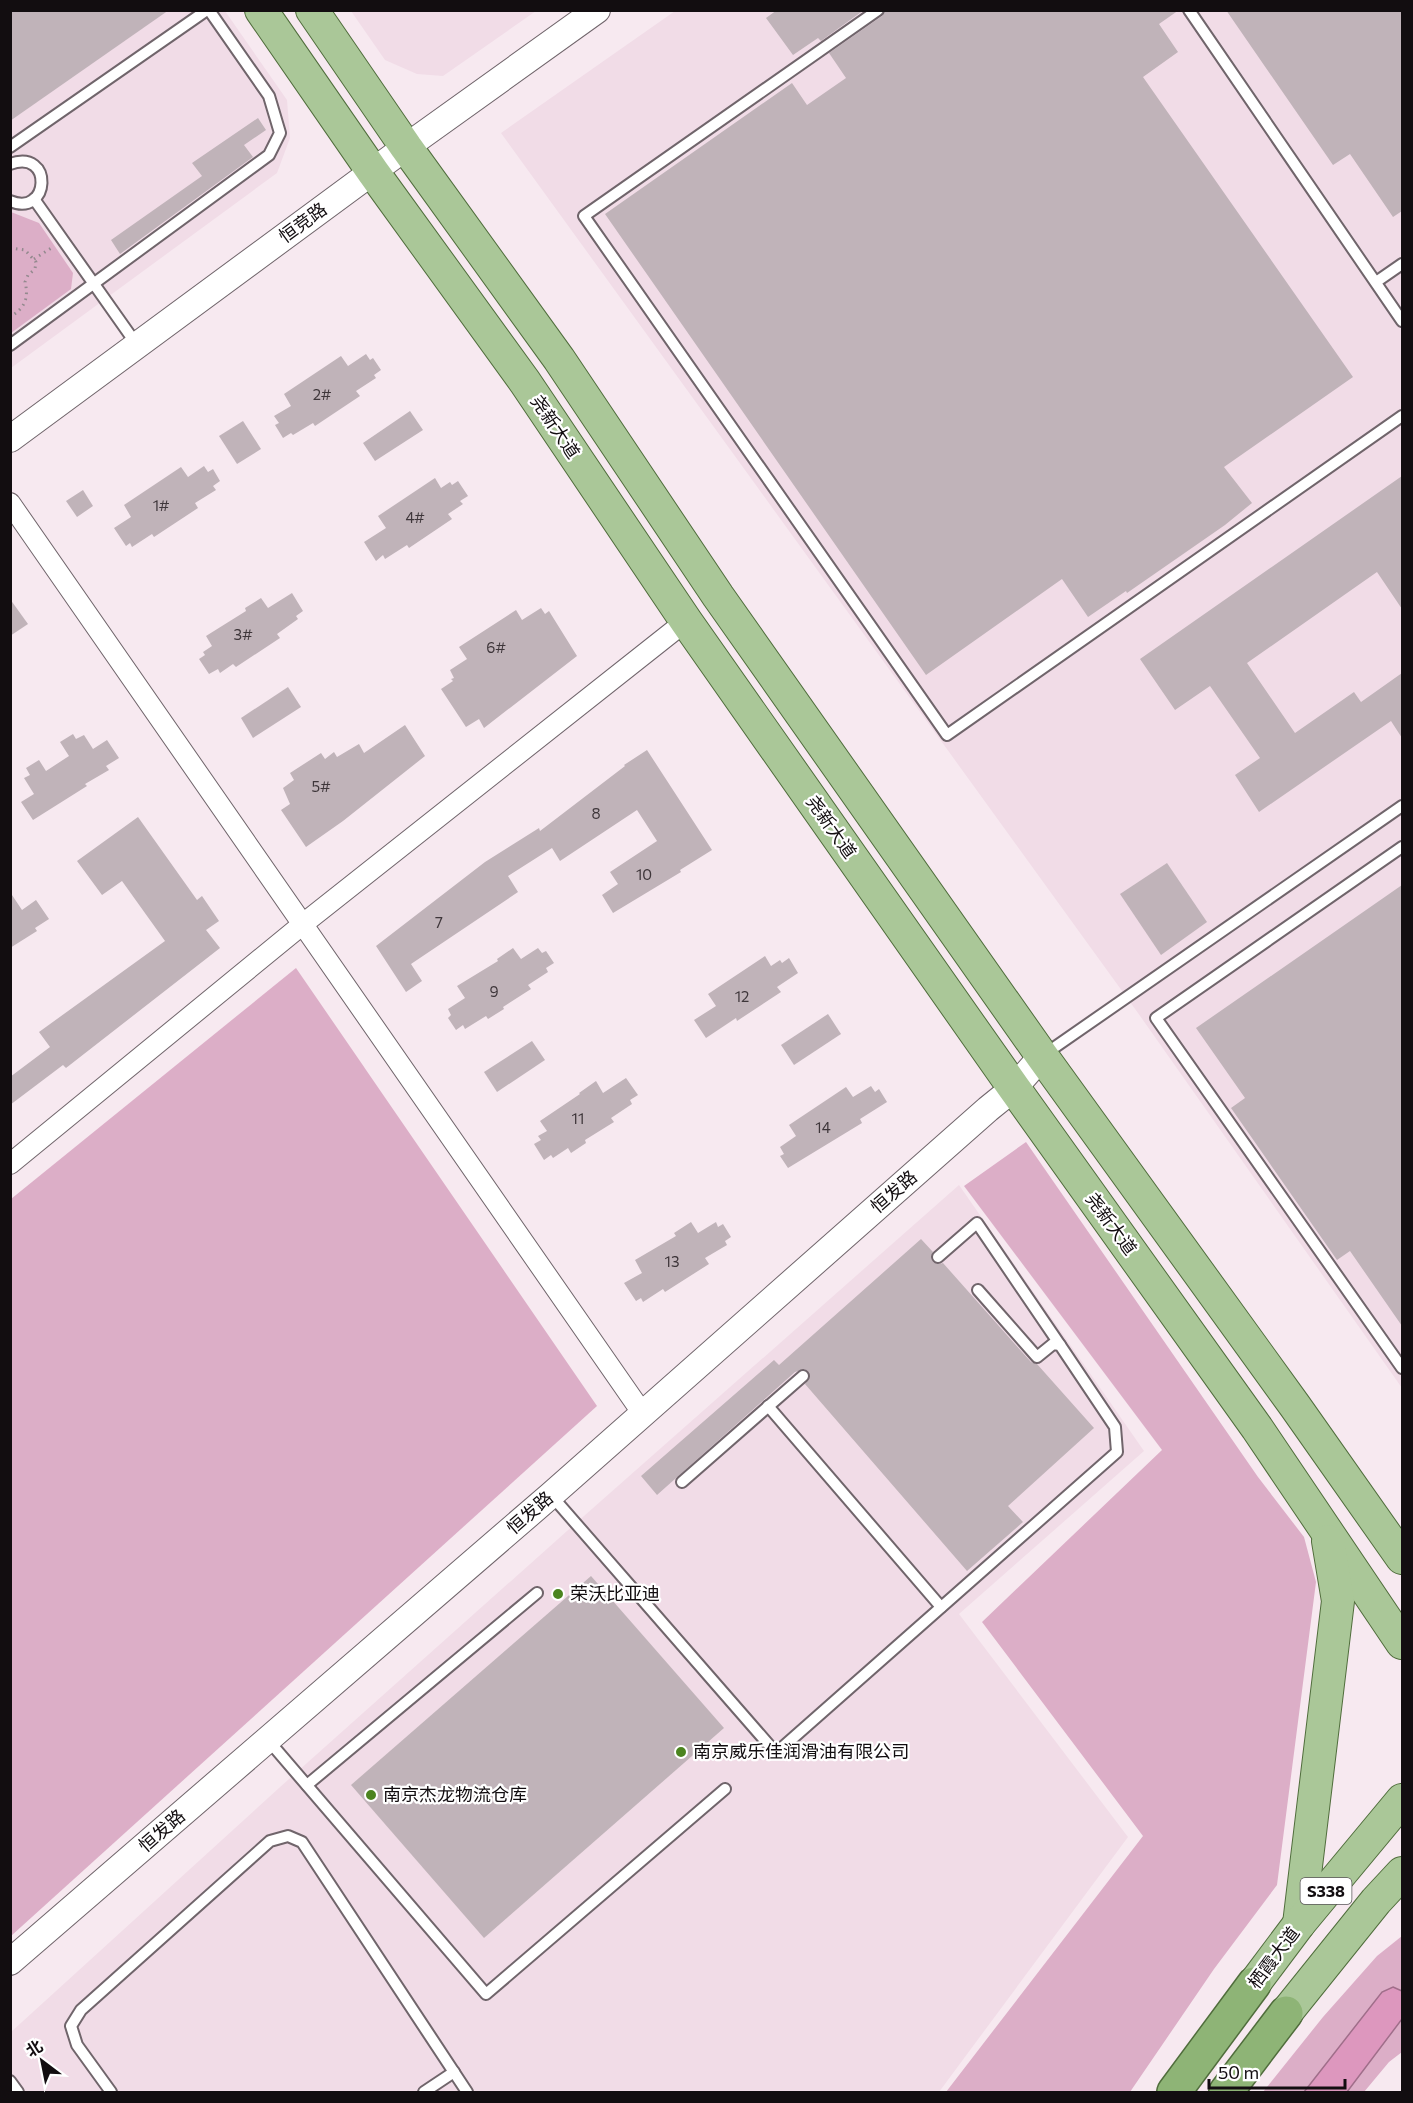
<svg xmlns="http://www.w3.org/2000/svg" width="1413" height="2103" font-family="Commissioner,'Noto Sans SC',sans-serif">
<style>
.built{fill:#f1dce7}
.green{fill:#dcaec7}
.water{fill:#dd97be;stroke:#a06e8a;stroke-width:1.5}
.building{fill:#c0b3b9}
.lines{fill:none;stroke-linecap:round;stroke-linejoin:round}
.service-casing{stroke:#70656b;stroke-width:14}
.minor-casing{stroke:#70656b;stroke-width:22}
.tertiary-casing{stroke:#70656b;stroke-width:28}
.primary-casing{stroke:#506d3c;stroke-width:34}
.trunk-casing{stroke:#506d3c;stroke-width:36}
.path{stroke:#93898e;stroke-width:3;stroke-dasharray:1.5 4.5;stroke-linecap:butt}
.service{stroke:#fff;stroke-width:10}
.minor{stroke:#fff;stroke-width:20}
.tertiary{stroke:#fff;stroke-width:26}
.primary{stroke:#aac798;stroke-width:32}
.trunk{stroke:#8eb476;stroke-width:33}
.poi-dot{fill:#4b841f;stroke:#fff;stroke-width:2}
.labels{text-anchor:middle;stroke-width:4.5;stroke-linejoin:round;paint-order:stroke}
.number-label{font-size:15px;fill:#3e363a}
.shield{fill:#fff;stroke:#595658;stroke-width:1.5}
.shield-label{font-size:16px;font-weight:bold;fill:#120d10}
.street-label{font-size:18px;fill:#120d10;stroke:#fff}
.poi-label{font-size:18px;fill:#120d10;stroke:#fff;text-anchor:start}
</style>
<rect width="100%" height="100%" fill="#f7e9f0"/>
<!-- built -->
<g class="built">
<path d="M11,11H225L287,100L290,138L277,173L11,368Z"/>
<path d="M351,11H536L443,76L417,74L385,60Z"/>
<path d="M675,11H1402V1388L1138,1013L501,133Z"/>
<path d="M959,1185L1144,1451L959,1614L1128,1837L939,2092H11V2032L279,1788L567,1531Z"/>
</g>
<!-- green -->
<g class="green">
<path d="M11,212L39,223L73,273L71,289L11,333Z"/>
<path d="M296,968L597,1406L11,1936V1199Z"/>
<path d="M1026,1142L1258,1477L1304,1537L1316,1582L1277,1885L1214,1969L1130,2092H946L1143,1836L982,1622L1162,1450L964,1186Z"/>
<path d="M1402,1936V2052L1389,2062L1364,2092H1263L1323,2017L1377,1956Z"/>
</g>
<!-- water -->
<path class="water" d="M1393,1987L1402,1991V2019L1347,2092H1304L1382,1992Z"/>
<!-- building -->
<g class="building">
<path d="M10,10H169L10,121Z"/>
<path d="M777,10H864L821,41L818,38L793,55L766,18Z"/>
<path d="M885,10H1179L1159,24L1178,52L1143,77L1353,377L1224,467L1252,503L1225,525L1127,593L1126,591L1088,617L1062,579L926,675L605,214L792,83L807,105L846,78L829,53L882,16Z"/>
<path d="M1226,10H1402V211L1393,217L1350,154L1333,165Z"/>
<path d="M258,118L266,130L244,145L253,157L120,254L111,240L202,176L192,163Z"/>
<path d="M366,354L370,360L373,358L381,370L374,375L376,378L356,391L360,396L315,426L313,423L293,435L291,433L283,438L275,425L279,423L274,416L291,406L284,394L341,356L348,366Z"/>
<path d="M410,411L423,430L375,461L363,443Z"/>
<path d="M243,421L261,449L237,464L219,436Z"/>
<path d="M204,466L208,472L213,469L220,481L213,486L216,490L195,503L198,508L154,537L152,534L132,547L130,543L126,546L114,528L131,517L124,505L181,467L188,477Z"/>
<path d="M1402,476V609L1377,572L1247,663L1295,733L1354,692L1361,702L1402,673V738L1391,721L1259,812L1235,775L1260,758L1210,686L1175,710L1140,659Z"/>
<path d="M435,478L441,488L450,482L452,485L458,481L468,496L460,501L463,504L448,514L452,519L409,548L407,545L385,559L383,555L376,561L364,542L386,528L378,516Z"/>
<path d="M83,490L93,506L77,517L66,501Z"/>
<path d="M292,593L303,611L296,616L298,619L277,634L280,638L236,667L233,664L220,673L218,669L209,674L199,659L205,655L203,652L212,646L206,636L246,611L245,608L261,598L268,608Z"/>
<path d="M10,599L28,624L10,636Z"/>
<path d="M541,608L545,614L549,611L577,656L484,728L479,719L466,727L441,689L453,681L451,679L454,678L450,670L467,659L459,647L516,610L522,620Z"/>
<path d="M288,687L301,707L253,738L241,718Z"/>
<path d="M405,725L425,756L343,821L306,847L281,810L290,804L283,788L294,780L290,773L321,753L325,759L334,752L337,757L359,744L364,753Z"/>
<path d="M73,734L76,739L84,735L93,749L107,740L119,758L106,766L109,770L85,784L87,786L33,820L21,802L34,794L24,778L30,775L26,768L39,760L46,771L69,756L60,742Z"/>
<path d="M647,750L712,850L680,870L681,872L613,913L602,895L618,884L610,872L657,841L637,810L560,861L552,848L508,876L518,892L411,964L422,981L406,992L376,946L485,862L539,828L540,831L625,766L624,765Z"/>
<path d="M138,817L197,900L202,896L219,921L206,930L220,948L66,1068L63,1065L10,1105V1077L50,1047L39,1032L165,941L122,881L102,895L77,861Z"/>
<path d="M1167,863L1207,922L1161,955L1120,894Z"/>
<path d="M1402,885V1326L1350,1251L1337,1260L1231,1108L1245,1098L1196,1028Z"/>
<path d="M10,892L22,910L36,900L49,919L35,928L37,931L10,948Z"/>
<path d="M513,948L521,959L538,948L542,953L546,951L554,963L546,968L548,972L528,985L531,989L503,1007L504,1009L488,1019L486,1016L465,1029L463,1025L456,1030L448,1018L451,1015L448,1009L465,998L457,986L498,961L497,959Z"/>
<path d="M765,956L771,966L780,960L782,963L789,958L798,973L777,987L781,992L737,1021L736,1018L706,1038L694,1020L716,1006L708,994Z"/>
<path d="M828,1014L841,1034L794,1065L781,1045Z"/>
<path d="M532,1041L545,1060L497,1092L484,1072Z"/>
<path d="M626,1078L638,1095L630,1100L632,1104L611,1118L614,1122L585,1140L586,1143L571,1153L568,1148L553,1158L551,1155L544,1160L534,1144L541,1140L538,1136L547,1131L540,1121L580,1094L579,1093L596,1081L603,1093Z"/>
<path d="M871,1086L875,1092L879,1089L887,1102L860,1119L862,1123L788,1168L780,1156L784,1154L780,1147L796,1136L789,1125L846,1087L853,1097Z"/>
<path d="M691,1222L698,1233L716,1222L718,1227L723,1224L731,1237L725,1241L727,1245L705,1258L709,1264L665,1292L663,1289L643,1302L641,1298L636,1301L624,1283L642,1273L635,1260L676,1236L674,1233Z"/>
<path d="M921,1239L933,1252L931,1258L933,1262L939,1264L943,1263L1031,1362L1037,1364L1094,1428L1008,1506L1023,1522L967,1571L805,1384L810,1375L805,1369L795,1372L657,1495L641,1476L774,1360L779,1365Z"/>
<path d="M591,1576L724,1728L484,1938L351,1785Z"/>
</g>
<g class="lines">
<!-- service casing -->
<g class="service-casing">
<g id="service">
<path d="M878,10L584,216L947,735L1402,416"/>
<path d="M1189,10L1402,321"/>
<path d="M10,147L207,10"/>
<path d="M10,164C54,148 50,218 10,201"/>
<path d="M34,199L137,345"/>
<path d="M1376,282L1402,264"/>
<path d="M10,345L269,155L280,133L269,96L209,10"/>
<path d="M1402,847L1156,1018L1402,1368"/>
<path d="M1045,1054L1402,806"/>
<path d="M938,1257L977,1223L1060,1345"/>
<path d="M768,1406L941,1607"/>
<path d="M682,1482L803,1376"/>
<path d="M551,1495L776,1753L1117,1452L1115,1427L1060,1345L1053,1344L1037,1357L978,1290"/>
<path d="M268,1740L486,1994L725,1789"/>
<path d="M307,1785L537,1593"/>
<path d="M10,2081L18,2092"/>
<path d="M111,2092L77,2045L71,2026L81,2010L270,1841L288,1836L302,1842L467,2092"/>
<path d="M424,2092L454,2072"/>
</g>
</g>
<!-- minor casing -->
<g class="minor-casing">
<g id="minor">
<path d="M10,503L643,1414"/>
<path d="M10,1164L303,924L686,621"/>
</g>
</g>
<!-- tertiary casing -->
<g class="tertiary-casing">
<g id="tertiary">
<path d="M10,439L406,147L597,10"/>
<path d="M10,1962L551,1495L988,1109L1014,1088L1042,1056"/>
</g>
</g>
<!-- primary casing -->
<g class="primary-casing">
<g id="primary">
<path d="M261,10L373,172L525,382L686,621L1014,1088L1257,1428L1402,1643"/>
<path d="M312,10L406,147L559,359L718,596L1042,1056L1295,1406L1402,1558"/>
<path d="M1299,1924L1338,1601L1328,1541"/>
<path d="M1254,1984L1299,1924L1402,1800"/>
<path d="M1286,2013L1376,1901L1402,1873"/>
</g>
</g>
<!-- trunk casing -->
<g class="trunk-casing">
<g id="trunk">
<path d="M1174,2092L1254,1984"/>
<path d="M1226,2092L1286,2013"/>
</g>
</g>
<!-- path -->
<g class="path">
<path d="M10,248L25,250L36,262L35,269L28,275L25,282C29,298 25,308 10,317"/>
<path d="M34,259L53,247"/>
</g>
<!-- service -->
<use href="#service" class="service"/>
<!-- minor -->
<use href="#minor" class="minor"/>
<!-- tertiary -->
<use href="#tertiary" class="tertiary"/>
<!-- primary -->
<use href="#primary" class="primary"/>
<!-- trunk -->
<use href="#trunk" class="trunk"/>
</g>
<!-- markers -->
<g class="poi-dot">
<circle cx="558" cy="1594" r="6"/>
<circle cx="681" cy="1752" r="6"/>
<circle cx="371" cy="1795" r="6"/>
</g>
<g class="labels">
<!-- number labels -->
<g class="number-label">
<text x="322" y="400">2#</text>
<text x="161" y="511">1#</text>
<text x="415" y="523">4#</text>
<text x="243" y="640">3#</text>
<text x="496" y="653">6#</text>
<text x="321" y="792">5#</text>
<text x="596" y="819">8</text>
<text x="644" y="880">10</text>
<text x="439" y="928">7</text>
<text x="494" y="997">9</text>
<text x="742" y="1002">12</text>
<text x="578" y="1124">11</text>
<text x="823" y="1133">14</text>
<text x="672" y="1267">13</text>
</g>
<!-- shield labels -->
<rect class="shield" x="1300.5" y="1878" width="51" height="26" rx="4.5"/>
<g class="shield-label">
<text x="1326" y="1897">S338</text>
</g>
<!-- street labels -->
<g class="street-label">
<text transform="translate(303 223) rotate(-36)" y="6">恒竞路</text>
<text transform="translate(555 427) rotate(56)" y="6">尧新大道</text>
<text transform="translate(831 827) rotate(55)" y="6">尧新大道</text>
<text transform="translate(894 1192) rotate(-41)" y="6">恒发路</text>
<text transform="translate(1111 1224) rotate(54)" y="6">尧新大道</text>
<text transform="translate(530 1513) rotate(-41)" y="6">恒发路</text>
<text transform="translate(162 1831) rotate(-41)" y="6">恒发路</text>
<text transform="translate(1274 1958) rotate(-53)" y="6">栖霞大道</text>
</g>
<!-- poi labels -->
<g class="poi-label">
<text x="570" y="1600">荣沃比亚迪</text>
<text x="693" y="1758">南京威乐佳润滑油有限公司</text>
<text x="383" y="1801">南京杰龙物流仓库</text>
</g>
</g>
<!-- border -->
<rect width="1413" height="2103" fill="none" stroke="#120d10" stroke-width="24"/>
<!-- north arrow -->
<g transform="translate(42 2061) rotate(328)" stroke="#ffffff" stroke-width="4.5" paint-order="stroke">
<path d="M0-4.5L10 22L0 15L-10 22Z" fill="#120d10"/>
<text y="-9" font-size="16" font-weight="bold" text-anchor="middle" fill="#120d10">北</text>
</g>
<!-- scale -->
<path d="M1209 2079v9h136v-9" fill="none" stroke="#120d10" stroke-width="3"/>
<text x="1218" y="2079" font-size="18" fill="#120d10" stroke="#ffffff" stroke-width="4.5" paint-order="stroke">50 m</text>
</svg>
